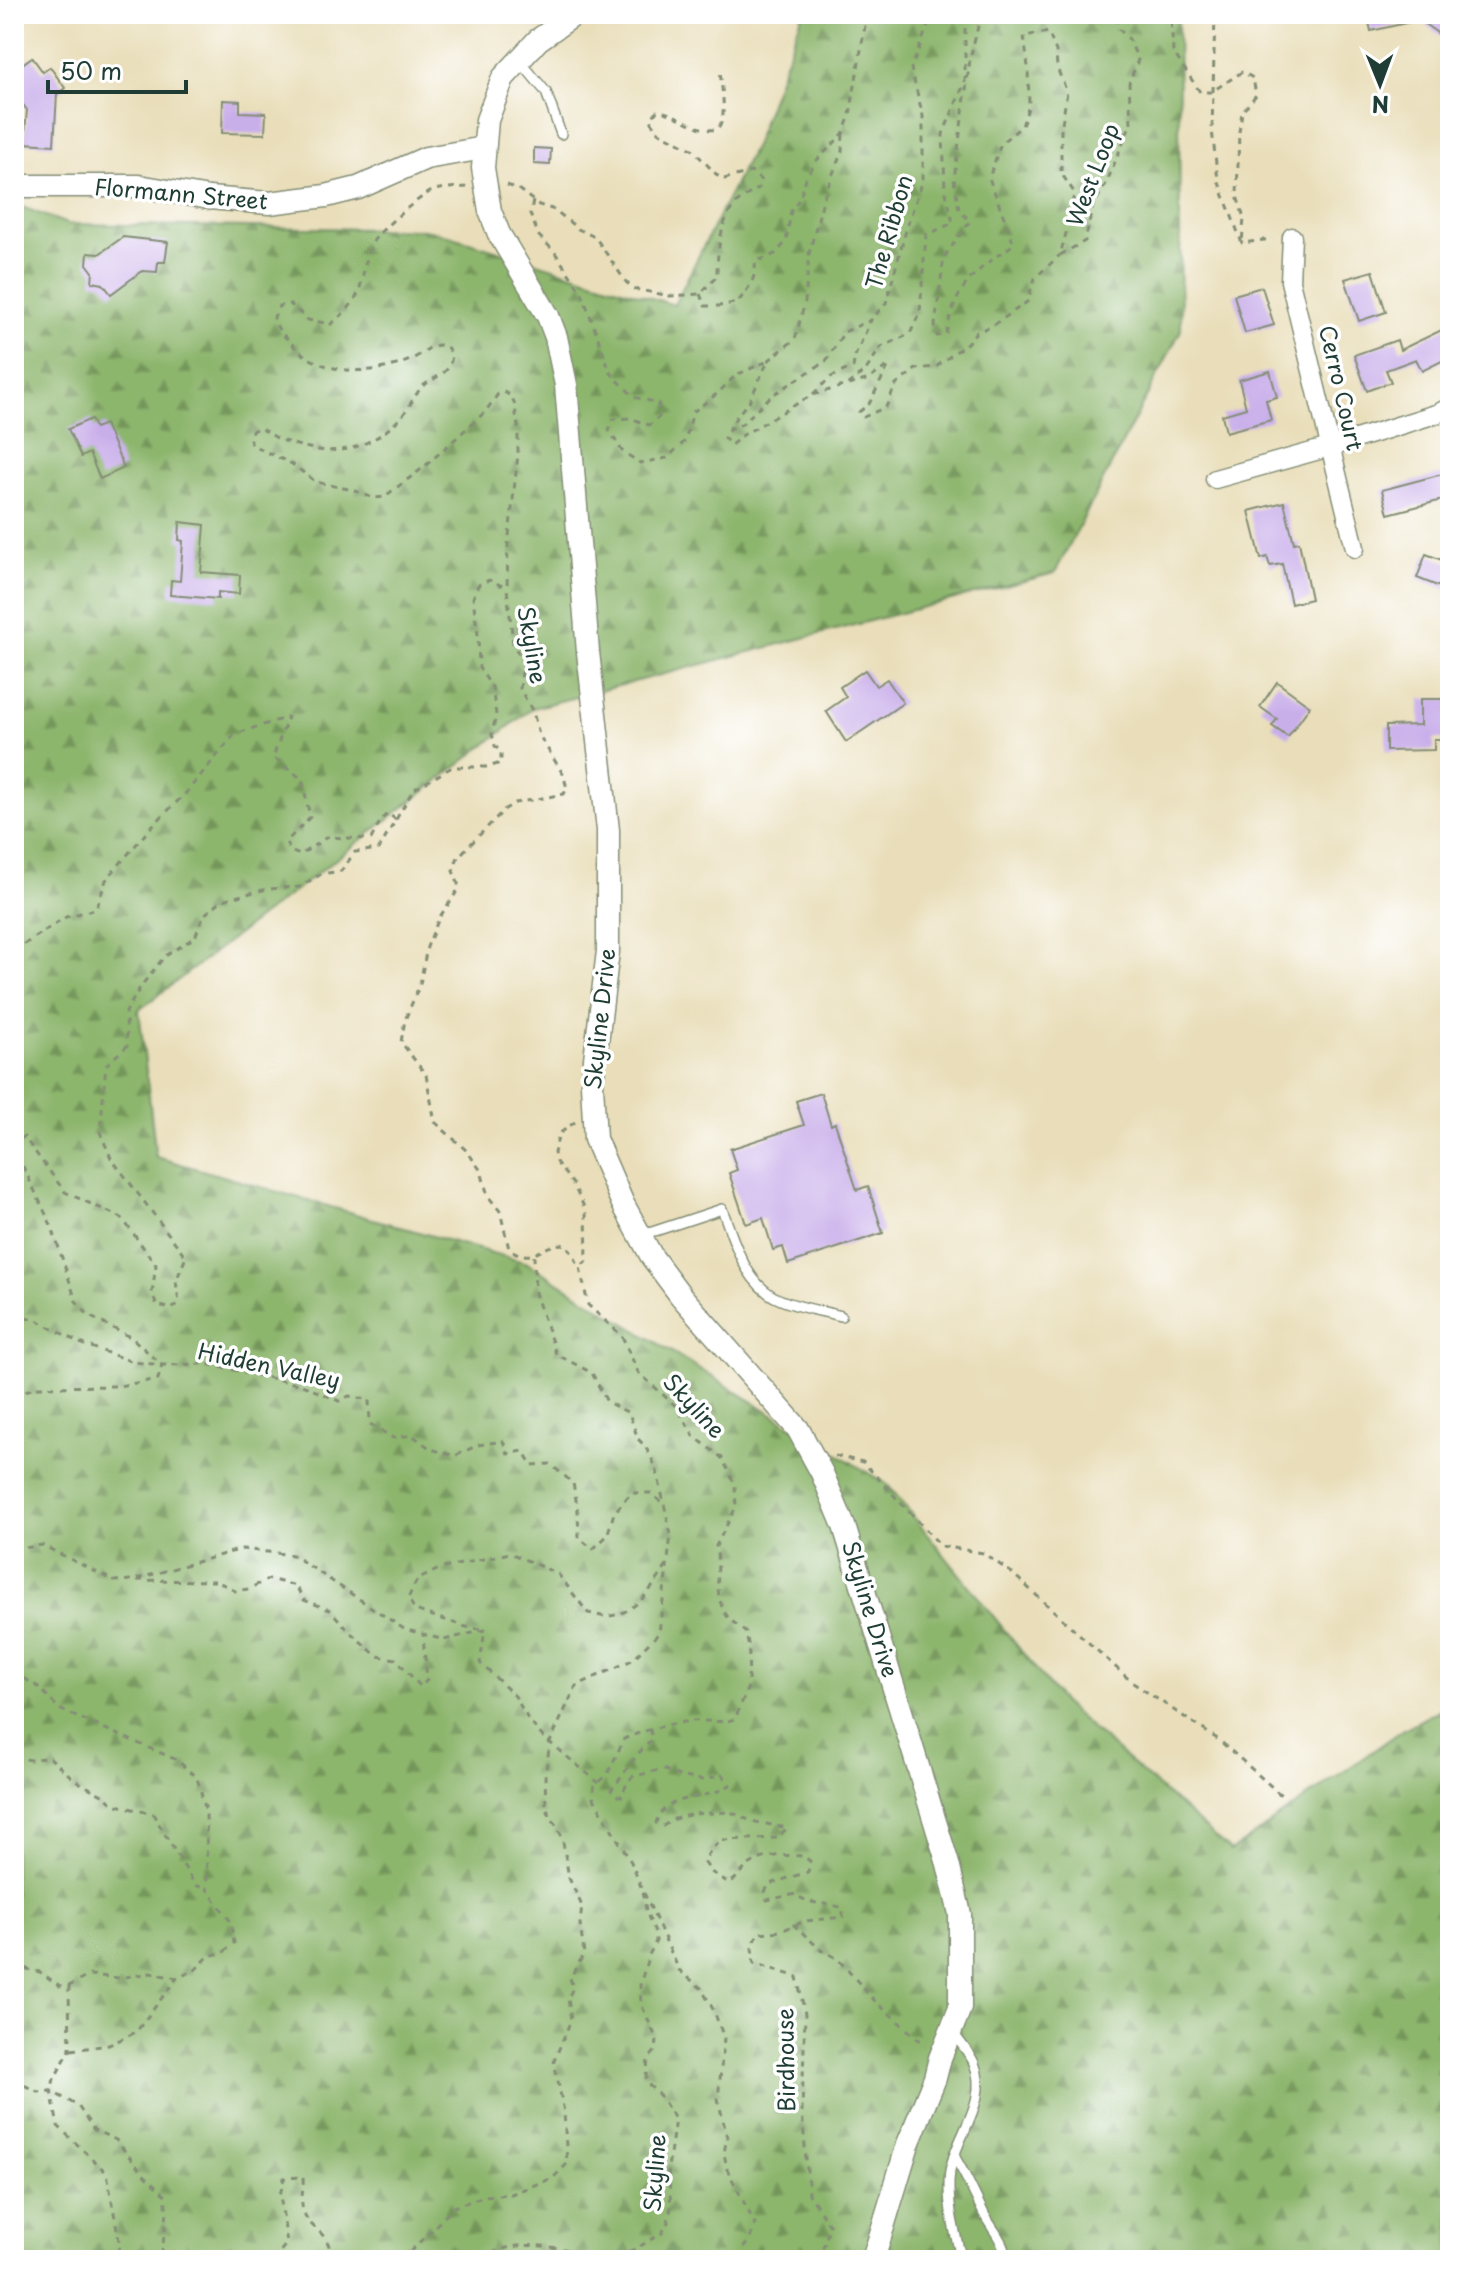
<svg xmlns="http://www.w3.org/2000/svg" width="1464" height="2274" font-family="'Playpen Sans',sans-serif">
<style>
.forest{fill:url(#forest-firs);stroke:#567a50;stroke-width:2}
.building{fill:#c9afea}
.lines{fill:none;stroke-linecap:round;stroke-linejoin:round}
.service-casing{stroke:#848e76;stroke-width:12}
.minor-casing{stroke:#848e76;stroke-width:21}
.tertiary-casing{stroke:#848e76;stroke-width:25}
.path{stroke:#848e76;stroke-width:3;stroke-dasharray:6 6;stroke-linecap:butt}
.service{stroke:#fff;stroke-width:9}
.minor{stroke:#fff;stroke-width:18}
.tertiary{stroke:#fff;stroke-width:22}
.labels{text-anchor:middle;stroke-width:7;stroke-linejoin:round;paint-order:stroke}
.street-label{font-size:22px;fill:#1f3d34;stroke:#fff}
</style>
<defs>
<pattern id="forest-firs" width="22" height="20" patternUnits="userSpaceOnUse" patternTransform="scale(2)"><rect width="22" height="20" fill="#8db66d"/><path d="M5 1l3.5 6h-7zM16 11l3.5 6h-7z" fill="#73955a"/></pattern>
</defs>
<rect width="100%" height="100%" fill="#fff"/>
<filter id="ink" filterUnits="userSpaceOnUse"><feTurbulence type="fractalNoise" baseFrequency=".0125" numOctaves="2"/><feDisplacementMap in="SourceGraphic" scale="16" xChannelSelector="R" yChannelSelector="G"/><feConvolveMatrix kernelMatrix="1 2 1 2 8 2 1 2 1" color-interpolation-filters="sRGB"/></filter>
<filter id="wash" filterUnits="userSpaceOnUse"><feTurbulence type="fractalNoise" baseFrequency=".006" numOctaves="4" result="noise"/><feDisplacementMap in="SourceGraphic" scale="32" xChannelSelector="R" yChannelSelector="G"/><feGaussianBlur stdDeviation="1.8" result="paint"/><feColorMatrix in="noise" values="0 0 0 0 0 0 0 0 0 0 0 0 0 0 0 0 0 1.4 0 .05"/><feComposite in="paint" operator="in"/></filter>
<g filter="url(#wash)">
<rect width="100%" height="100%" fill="#e9deb9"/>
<!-- forest -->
<path class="forest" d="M803,14H1178L1181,330L1055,573L533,708L139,1010L156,1157L527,1263L888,1485L1063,1703L1231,1851L1404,1729L1450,1704V2260H14V204L67,224L430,230L674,305L754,146Z"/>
<g id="blocks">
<!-- building -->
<g class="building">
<path d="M1367,14H1450V42L1419,20L1371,31Z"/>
<path d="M32,57L43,72L50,67L65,88L57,94L54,145L24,143L27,110L14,93V70Z"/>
<path d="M223,100L240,101V112L266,113L265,134L222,133Z"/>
<path d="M534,148L551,149L550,165L534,164Z"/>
<path d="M123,237L168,242L165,262H158L157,272L142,271L111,294L103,284L92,282L93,272L87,264L88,253L99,254Z"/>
<path d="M1373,271L1386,312L1359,321L1345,279Z"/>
<path d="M1262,287L1274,325L1245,333L1234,295Z"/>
<path d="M1450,326V357L1422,371L1416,359L1386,370L1391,382L1367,391L1354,355L1397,340L1400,350Z"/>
<path d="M1270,371L1277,397L1266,400L1271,420L1226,432L1222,415L1246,408L1239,380Z"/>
<path d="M91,419L95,428L105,424L124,468L100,479L89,453L81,457L68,429Z"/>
<path d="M1450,472V498L1388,514L1382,490Z"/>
<path d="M1284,502L1294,543L1299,542L1311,599L1291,604L1282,564L1270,566L1267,557L1261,559L1249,511Z"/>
<path d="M180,522L205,525L201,572L240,575L239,594L218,592V599L170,595L171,580L180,581L183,541L179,540Z"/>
<path d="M1426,554L1450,563V591L1417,578Z"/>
<path d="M865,670L876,686L887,679L903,703L846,742L826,711L846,697L840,687Z"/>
<path d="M1277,682L1310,706L1288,737L1272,726L1277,719L1260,707Z"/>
<path d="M1420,699H1450V739H1434V750L1386,751V726L1420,725Z"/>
<path d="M821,1093L831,1125L835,1123L857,1190L868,1186L883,1233L788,1264L783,1247L773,1250L763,1218L746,1224L729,1173L737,1170L730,1149L804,1125L796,1101Z"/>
</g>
</g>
</g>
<g filter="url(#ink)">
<use href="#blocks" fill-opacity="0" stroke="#848e76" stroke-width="2"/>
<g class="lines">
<!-- service casing -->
<g class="service-casing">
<g id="service">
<path d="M520,61L546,92L561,134"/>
<path d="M643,1235L722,1209C735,1242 745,1286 781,1300C800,1308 822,1311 841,1316"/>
<path d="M953,2032C959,2042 970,2053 974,2063C990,2101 956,2135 950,2171C946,2200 954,2229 961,2257"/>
<path d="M954,2156C966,2175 974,2194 984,2214C993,2231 1004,2240 1006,2260"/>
</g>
</g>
<!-- minor casing -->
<g class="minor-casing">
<g id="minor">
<path d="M1292,237L1290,281L1355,548"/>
<path d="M1215,479L1330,447L1439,413L1450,407"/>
</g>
</g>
<!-- tertiary casing -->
<g class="tertiary-casing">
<g id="tertiary">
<path d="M575,14L538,40L503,78L487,120L483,168L490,211L499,234L548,316L556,337L566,385L588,652L608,830V951L592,1084L595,1139L623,1204L652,1257L681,1296L798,1429L822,1473L844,1526L948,1864L960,1914V2008L940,2058L935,2078L908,2144L873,2260"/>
<path d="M14,186H139L209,198L269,203L326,196L358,188L426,158L484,148"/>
</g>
</g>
<!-- path -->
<g class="path">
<path d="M981,14L970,59L954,179L959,210L970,221L944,257L935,325L937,336L946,334C957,283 973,273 1014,244L989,178L1001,143L1022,126L1029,105L1028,67L1024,36L1048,32L1056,51L1057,68L1067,92L1061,130V173L1074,192L1071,215L1060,255L1085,241L1093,206L1106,184L1131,123L1129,83L1138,60L1129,39L1119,29L1117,14"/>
<path d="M1177,14L1171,17L1173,52L1200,92H1211L1242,72L1253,78L1256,95L1242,112L1239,132L1237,196L1244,218L1242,243"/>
<path d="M1215,14L1212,130L1218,180L1242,243L1272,239"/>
<path d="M507,185L518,189L539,205L555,210L578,229L595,237L626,282L634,289L670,296L700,294L717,276C717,254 720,216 739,201C746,195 754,192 761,186V180L751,172L724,179L718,176L692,149L655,130L651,119L657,111C679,112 696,134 718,129C728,115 721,86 720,70"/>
<path d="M467,187C456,188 440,187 430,192C418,198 378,231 373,242C355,281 372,292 331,324L308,320L290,304L279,306L274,317C274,328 286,337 294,346C323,377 378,376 414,358C423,354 430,344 441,345C452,346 454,360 448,368C442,376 430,380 423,386C414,395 410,407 402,416C378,443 344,457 309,448C299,446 288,443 279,439C272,436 266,430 258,428L252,431L250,440L252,445L292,464L316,482L353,490L373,498L384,497L423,468L485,412L498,394L504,392L511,396L514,402L518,426V454L508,545L507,588L513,643L523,663L520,689L533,712L539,735L563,774L567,788L564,794L515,803L505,809L458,857L453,871L458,883V890L439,918L427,947L420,984L405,1020L401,1042L426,1075L435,1122L467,1151L481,1171L488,1196L500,1211L509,1249C537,1267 542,1240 567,1245L580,1267L588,1305L622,1336L638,1372L677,1407L694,1436L722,1458L729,1472L735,1485L736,1507L716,1546C721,1570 712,1594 727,1616C732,1622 740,1627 746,1633L749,1649L748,1687L735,1719C722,1724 705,1720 691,1721C667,1724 645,1730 624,1739L607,1775L594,1787L593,1797L631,1862L641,1887L647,1914L655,1932L656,1941L648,1957L640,1985L641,2004L657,2040L656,2050L648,2060L646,2077L648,2084L661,2097L675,2119L668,2168L671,2207L668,2222L662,2233L637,2248L610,2260"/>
<path d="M533,201L530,214L539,236L554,251L582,293L610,372L634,397L658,403L659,417L649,425L630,418L613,419L609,430L622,451L640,463L667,458L685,441L693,412L718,393L736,375L768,361L749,402L738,414L724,438L731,445L743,435L812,395L847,385L866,370L881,347L910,334L920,312L926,235L953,223L945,189L943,134L965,82V14"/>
<path d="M700,294L705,306H720L738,302C747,290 757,279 755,262L775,254L786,242L791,211L800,198L806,178L816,161L843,134L850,115L867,14"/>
<path d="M768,361L795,339L805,302L809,254L824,196L842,151L843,134"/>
<path d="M849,385L869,379L889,365L869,404L859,412L864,417L886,407L895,386L916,369L936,367L967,343L977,331L991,327L1027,302L1035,278L1060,255"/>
<path d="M813,394L831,377L853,367L855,356L871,320"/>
<path d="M728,430L742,424L771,396L826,361L844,332L871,320L886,303L908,223L923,180V116L911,69L928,25L929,14"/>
<path d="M14,951L66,917L96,909L106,880L152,826L185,794L235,734L288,717L273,757L302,779L310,817L286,842L290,851L300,855L327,837L371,839L381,820L388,813L396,820"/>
<path d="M575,1122L559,1134L554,1153L556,1162L573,1184L586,1211L587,1261L580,1267"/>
<path d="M14,1317L35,1319L80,1343L133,1362L162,1365L206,1364L302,1385L339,1401L349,1396L369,1400L370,1424L393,1438L412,1435L431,1449L455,1456L478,1445L503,1441L508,1454L523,1451L532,1465L550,1464L573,1483L578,1511L579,1538L593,1549L607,1536L614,1513L631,1493H650L664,1504"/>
<path d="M14,1394L39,1387L119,1386L158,1379L162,1365L132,1338L89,1316L76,1301L52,1227L17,1154V1140L24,1137L65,1192L122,1218L156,1265L152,1293L157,1305L172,1309L179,1303L176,1281L186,1257L111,1158L100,1132L106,1065L127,1046L126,1012L141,986L164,957L195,937L204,915L222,900L267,889L299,887L321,874L341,871L355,852L379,849L413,790L452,767H488L501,763V752L495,746L492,734L496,715L492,687L479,668L478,635L473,598L478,585L489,580L507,588"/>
<path d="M835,1456L863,1462L941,1546L983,1553L1012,1573L1133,1683L1219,1740L1281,1795"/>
<path d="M14,1550L42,1545L114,1581L133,1580L242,1549L293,1555L404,1629L444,1640L485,1630L480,1663L515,1696L529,1721L543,1737L599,1783"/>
<path d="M137,1580L217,1581L235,1591L248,1589L269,1579L296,1586L304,1600L330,1610L351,1633L377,1656L396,1659L421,1687L427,1680L423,1636"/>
<path d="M481,1629L466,1627L415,1610L408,1598L417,1580L439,1569L510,1553L558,1574L588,1613C594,1614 602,1617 608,1616C635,1615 655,1585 667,1565"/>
<path d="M14,1672L40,1688L59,1709L177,1760L197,1778L206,1811L207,1889L231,1922L234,1943L224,1952L209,1956L195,1970L177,1978L150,1973L119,1978L90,1975L69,1986H60L40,1972L14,1966"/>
<path d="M650,1729L652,1740C631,1758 627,1772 611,1790L616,1796H622L627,1783L632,1777L663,1769L679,1776L702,1780L722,1775L730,1785C709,1801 664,1792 656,1823L663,1826L674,1819L693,1814L731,1812L751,1821L787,1828L777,1838L720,1840L708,1854L705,1863L711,1872L729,1883C739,1878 741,1871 749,1865C764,1854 786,1855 803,1856L810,1861L808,1872L769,1884L765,1892L767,1900L796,1894C808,1906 828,1902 843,1908V1917L805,1921L781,1931L758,1933L752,1948L754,1963L797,1977L805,2014L802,2111L809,2194L830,2226L819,2260"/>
<path d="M14,1756L30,1760L49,1757L75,1780L104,1796L113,1804L153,1814L195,1885L207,1889"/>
<path d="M644,1893L679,1970L701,1988L714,2011L724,2038L718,2099L727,2137L724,2153L727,2169L755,2224L750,2239L735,2260"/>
<path d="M793,1924L821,1950L837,1958L875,2001L925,2045"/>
<path d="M69,1986L70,2050L54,2079L51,2091L58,2126L107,2173L120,2246L114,2260"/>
<path d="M71,2050L109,2045L136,2032L177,1978"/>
<path d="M14,2080L38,2092L51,2091L78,2106L94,2130L116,2140L143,2174L165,2195L167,2212L161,2260"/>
<path d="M273,2260L287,2243L280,2195L284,2178L303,2177C304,2187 300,2200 303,2210C310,2233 331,2229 331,2260"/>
<path d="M402,2260L454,2207L484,2196L511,2194L553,2178L567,2164L564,2112L554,2061L571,2020L568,1998L573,1988L570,1978L584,1954L580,1924L582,1906L569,1878L562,1836L546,1808L545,1777L550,1742L576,1686L632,1660L659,1633L671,1535L656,1467L645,1446L638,1439L629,1413L607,1402L592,1373L556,1354L535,1293L534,1256"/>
<path d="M482,2260C513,2233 573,2250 609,2260"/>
</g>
<!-- service -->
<use href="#service" class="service"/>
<!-- minor -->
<use href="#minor" class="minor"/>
<!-- tertiary -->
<use href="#tertiary" class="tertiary"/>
</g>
</g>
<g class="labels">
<!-- street labels -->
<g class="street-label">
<text transform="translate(1093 175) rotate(-69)" y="8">West Loop</text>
<text transform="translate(181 194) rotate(5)" y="8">Flormann Street</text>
<text transform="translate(889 232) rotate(-74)" y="8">The Ribbon</text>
<text transform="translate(1341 388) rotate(77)" y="8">Cerro Court</text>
<text transform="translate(532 645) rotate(80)" y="8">Skyline</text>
<text transform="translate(600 1019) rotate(-84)" y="8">Skyline Drive</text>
<text transform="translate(269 1366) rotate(12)" y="8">Hidden Valley</text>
<text transform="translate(694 1406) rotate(47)" y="8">Skyline</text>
<text transform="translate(870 1609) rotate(73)" y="8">Skyline Drive</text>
<text transform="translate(786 2060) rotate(-91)" y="8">Birdhouse</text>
<text transform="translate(655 2173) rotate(-86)" y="8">Skyline</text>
</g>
</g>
<!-- margin -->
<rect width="1464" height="2274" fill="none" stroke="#fff" stroke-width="48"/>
<!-- north arrow -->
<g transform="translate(1380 84) rotate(179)" stroke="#ffffff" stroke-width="6" paint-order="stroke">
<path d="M0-6L14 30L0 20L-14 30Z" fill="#1f3d34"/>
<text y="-12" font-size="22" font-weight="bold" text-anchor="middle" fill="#1f3d34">N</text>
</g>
<!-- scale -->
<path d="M48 80v12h138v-12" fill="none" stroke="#1f3d34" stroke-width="4"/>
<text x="60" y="80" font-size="24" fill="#1f3d34" stroke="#ffffff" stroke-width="6" paint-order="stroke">50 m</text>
</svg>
